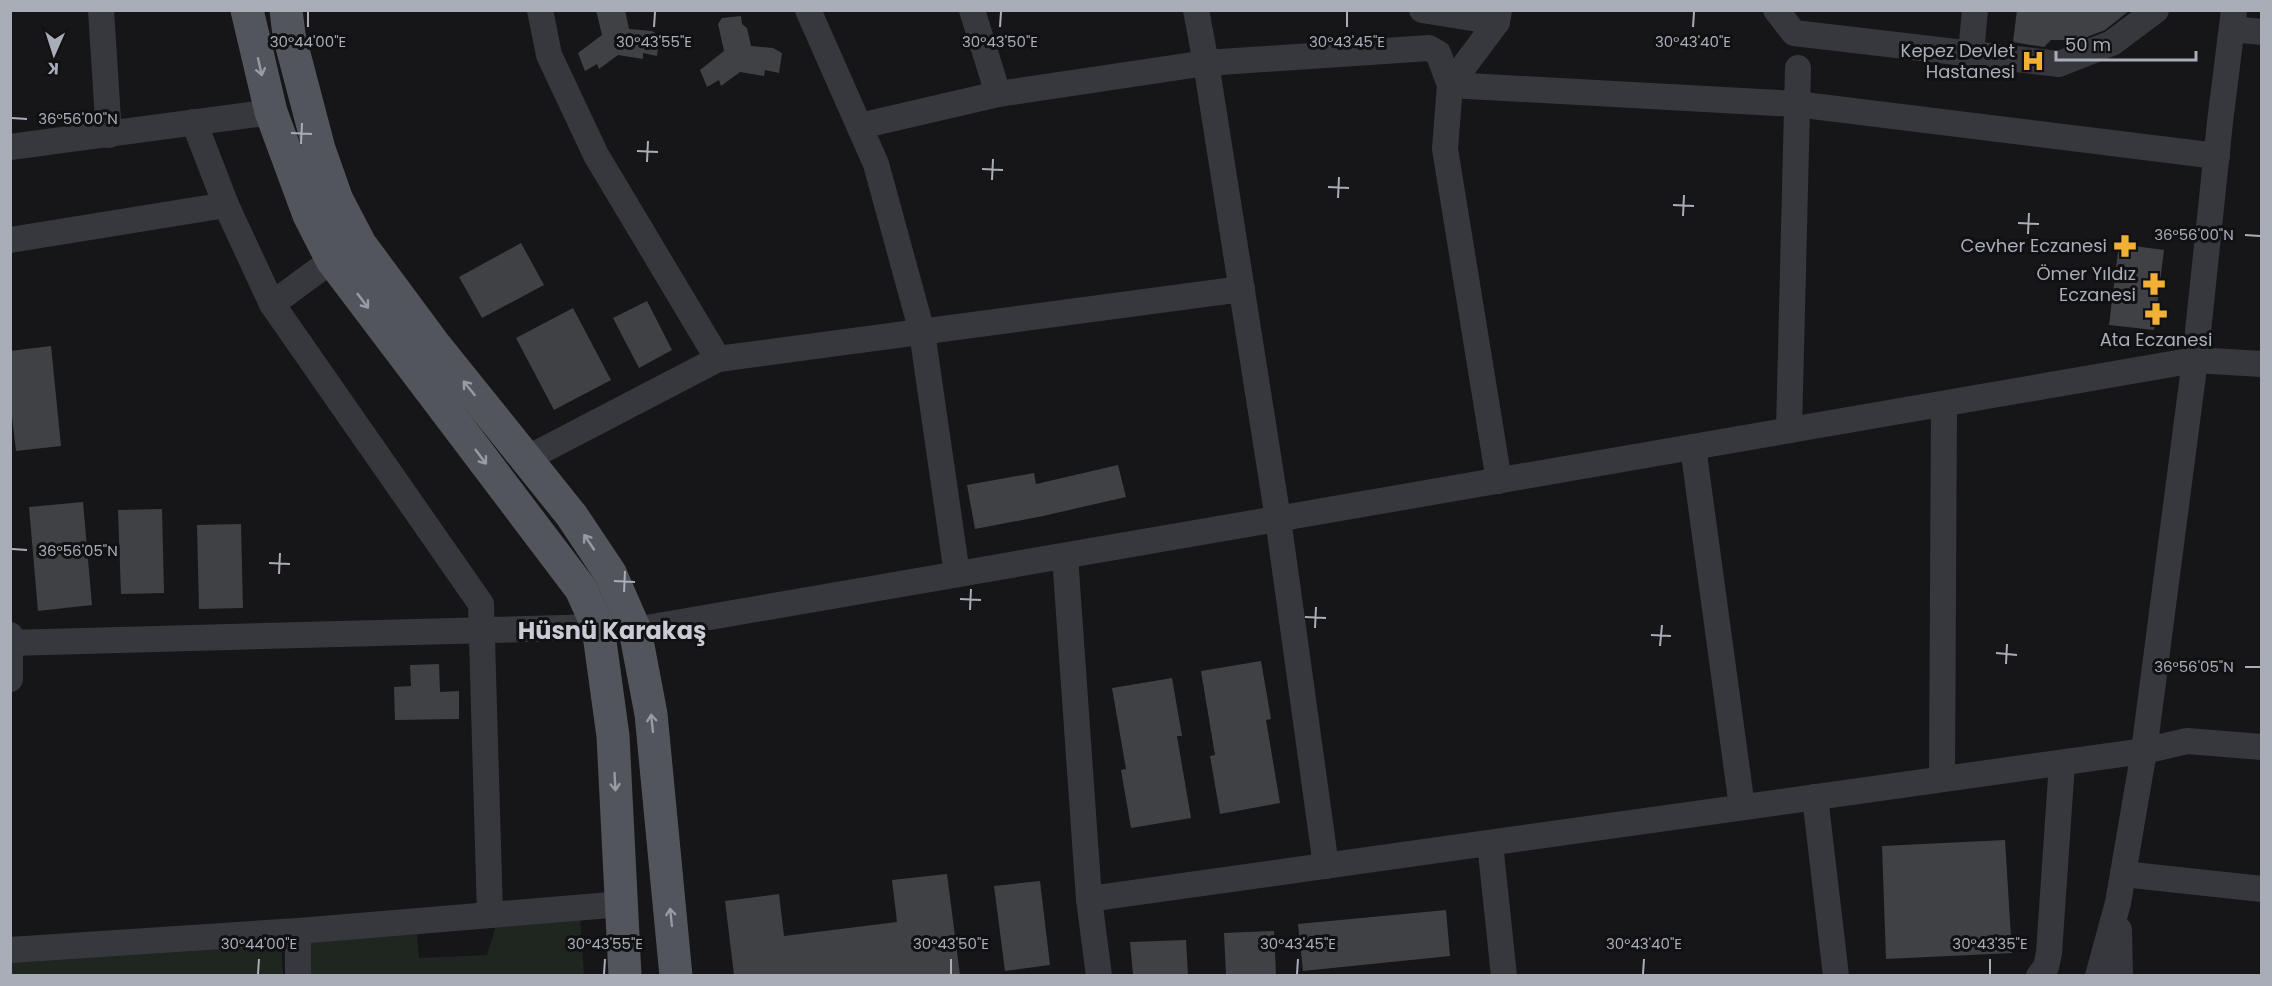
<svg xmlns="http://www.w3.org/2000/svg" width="2272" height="986" font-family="Poppins,sans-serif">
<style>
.green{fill:#1e261f}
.building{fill:#404145}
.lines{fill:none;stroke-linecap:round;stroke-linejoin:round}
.minor{stroke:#37383d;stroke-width:26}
.major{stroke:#53555c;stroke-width:33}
.oneway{stroke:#979ba6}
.ticks{fill:none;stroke:#a8adb8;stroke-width:2}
.labels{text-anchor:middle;stroke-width:6;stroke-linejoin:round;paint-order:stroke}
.poi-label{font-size:18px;fill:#a8adb8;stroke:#111113;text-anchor:end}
.district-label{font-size:24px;font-weight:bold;fill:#c9ccd4;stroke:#111113}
.ticks-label{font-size:15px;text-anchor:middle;fill:#a8adb8;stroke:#111113;stroke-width:6;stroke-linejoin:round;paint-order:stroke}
</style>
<rect width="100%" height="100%" fill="#161618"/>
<!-- green -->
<g class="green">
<path d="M580,916L584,975L307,976V937L417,933L419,958L487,955L498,919Z"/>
<path d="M281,939L283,975L11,976V957Z"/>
</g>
<!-- building -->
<g class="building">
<path d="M596,10H625L629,29L652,31L660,36L657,56L643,53V59L618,55L599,69L597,64L585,71L578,53L602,35Z"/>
<path d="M2017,10H2130L2105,30L2079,40H2051L2044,47L2013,42Z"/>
<path d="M741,16L742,24L747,28L751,46L773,48L782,53L779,73L765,70L764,76L740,72L721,86L719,80L707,87L700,70L724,51L718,24L722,18Z"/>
<path d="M521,243L544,285L482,318L459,277Z"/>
<path d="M2119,244L2164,250L2154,330L2109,325Z"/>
<path d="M647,301L672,350L639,368L613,318Z"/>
<path d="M573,308L611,380L554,410L516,338Z"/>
<path d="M51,346L61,446L16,451L10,399V351Z"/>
<path d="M1118,465L1126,497L1043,516L975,529L967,485L1034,473L1036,484Z"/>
<path d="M83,502L92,605L38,611L29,507Z"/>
<path d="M162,509L164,593L121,594L118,510Z"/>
<path d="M241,524L243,608L199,609L197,525Z"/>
<path d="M1261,661L1271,719L1266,720L1280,803L1220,814L1210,756L1215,755L1201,671Z"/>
<path d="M439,664L440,692L459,691V719L395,720L394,687L411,686L410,665Z"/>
<path d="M1172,678L1182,736H1177L1191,818L1131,828L1121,770L1126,769L1112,688Z"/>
<path d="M2005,840L2012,953L1886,959L1882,846Z"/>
<path d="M947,874L960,975H734L725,901L779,894L784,936L897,922L892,880Z"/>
<path d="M1040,881L1050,965L1005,971L994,886Z"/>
<path d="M1446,910L1450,956L1303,971L1298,924Z"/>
<path d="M1274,931L1276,975H1226L1224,933Z"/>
<path d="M1186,940L1188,975H1133L1130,942Z"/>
</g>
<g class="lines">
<!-- minor -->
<g class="minor">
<path d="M101,10L109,135"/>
<path d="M540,10L549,55L596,155L718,359"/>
<path d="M808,10L876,164L922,332L957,574"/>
<path d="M972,10L998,94"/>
<path d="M1196,10L1206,63L1278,519L1326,866"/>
<path d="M1422,10L1497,22"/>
<path d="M1776,10L1794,33L2059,64L2112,43L2156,10"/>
<path d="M2232,29L2262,32"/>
<path d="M1971,53L1975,10"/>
<path d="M194,122L226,205L272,304L481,604L490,915"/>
<path d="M860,126L998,94L1206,63L1429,48L1438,53L1450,85L1796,104L2217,156"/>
<path d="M10,147L271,112"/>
<path d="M10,240L226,205"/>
<path d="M272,304L332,260"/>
<path d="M1789,430L1798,68"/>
<path d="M1693,447L1742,807"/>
<path d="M526,459L718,359L1242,289"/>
<path d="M1499,481L1445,149L1450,85L1497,22L1499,10"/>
<path d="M1065,556L1089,899L1099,976"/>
<path d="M635,630L2195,360L2262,364"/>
<path d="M10,635V679"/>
<path d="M10,643L598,627"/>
<path d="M1942,779L1944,404"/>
<path d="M1815,797L1836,976"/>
<path d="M1490,843L1504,976"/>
<path d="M2123,874L2262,889"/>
<path d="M1089,899L2144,751L2187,741L2262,747"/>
<path d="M2119,930L2120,976"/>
<path d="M298,931V976"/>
<path d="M10,950L298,931L622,904"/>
<path d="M2039,976L2046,967L2049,953L2062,763"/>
<path d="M2098,976L2118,903L2144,751L2195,360L2220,122L2234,10"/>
</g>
<!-- major -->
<g class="major">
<path d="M247,10L271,112L309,215L332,260L581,589L598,627L613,736L625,976"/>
<path d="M286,10L289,35L319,149L337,200L360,244L434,344L572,516L610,573L635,630L651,714L676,976"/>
</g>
</g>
<!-- one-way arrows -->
<defs><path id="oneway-shaft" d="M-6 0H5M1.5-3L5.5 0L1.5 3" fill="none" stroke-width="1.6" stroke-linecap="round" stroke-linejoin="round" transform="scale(1.5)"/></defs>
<g class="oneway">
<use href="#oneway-shaft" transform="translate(260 67) rotate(77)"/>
<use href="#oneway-shaft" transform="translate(363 301) rotate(53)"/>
<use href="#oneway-shaft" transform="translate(469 388) rotate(-129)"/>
<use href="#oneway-shaft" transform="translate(481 457) rotate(53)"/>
<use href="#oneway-shaft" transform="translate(589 542) rotate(-124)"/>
<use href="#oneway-shaft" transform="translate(652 723) rotate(-96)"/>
<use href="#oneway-shaft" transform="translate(615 782) rotate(87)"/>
<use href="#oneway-shaft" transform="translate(671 917) rotate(-96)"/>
</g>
<!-- ticks -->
<path class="ticks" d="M308,27V12M654,27L655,12M1000,27L1001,12M1347,27V12M1693,27L1694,12M12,118L27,119M291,133L312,134M301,144L302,123M637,151L658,152M647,162L648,141M982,169L1003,170M992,180L993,159M1328,187L1349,188M1338,198L1339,177M1673,205L1694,206M1683,216L1684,195M2018,223L2039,224M2028,234L2029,213M2245,235L2260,236M12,549L27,550M269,563L290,564M279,574L280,553M614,581L635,582M624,592L625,571M960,599L981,600M970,610L971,589M1305,617L1326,618M1315,628L1316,607M1651,635L1671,636M1660,646L1662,625M1996,653L2017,655M2006,664L2007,644M2245,667H2260M258,974L259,959M604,974L605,959M951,974V959M1297,974L1298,959M1643,974L1644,959M1990,974V959"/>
<!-- icons -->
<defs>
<g id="hospital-bare" transform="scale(1.8)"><path d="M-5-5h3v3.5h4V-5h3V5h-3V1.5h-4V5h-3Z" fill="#f2b134" stroke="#111113" stroke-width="2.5" paint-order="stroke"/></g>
<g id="pharmacy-bare" transform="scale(1.8)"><path d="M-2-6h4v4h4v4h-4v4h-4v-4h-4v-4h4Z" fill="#f2b134" stroke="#111113" stroke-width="2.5" paint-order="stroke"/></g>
</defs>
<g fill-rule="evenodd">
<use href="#hospital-bare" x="2033" y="61"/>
<use href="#pharmacy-bare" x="2125" y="246"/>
<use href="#pharmacy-bare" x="2154" y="284"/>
<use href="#pharmacy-bare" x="2156" y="314"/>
</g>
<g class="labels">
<!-- poi labels -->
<g class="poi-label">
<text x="2015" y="57">Kepez Devlet<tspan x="2015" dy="21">Hastanesi</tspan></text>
<text x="2107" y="252">Cevher Eczanesi</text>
<text x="2136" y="280">Ömer Yıldız<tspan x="2136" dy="21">Eczanesi</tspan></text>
<text x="2156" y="346" text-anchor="middle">Ata Eczanesi</text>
</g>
<!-- district labels -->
<g class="district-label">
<text x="612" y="639">Hüsnü Karakaş</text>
</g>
</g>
<g class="ticks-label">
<text x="1693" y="47">30°43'40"E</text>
<text x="308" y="47">30°44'00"E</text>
<text x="654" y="47">30°43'55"E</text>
<text x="1000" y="47">30°43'50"E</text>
<text x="1347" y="47">30°43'45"E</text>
<text x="78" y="124">36°56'00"N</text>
<text x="2194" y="240">36°56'00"N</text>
<text x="78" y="556">36°56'05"N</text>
<text x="2194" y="672">36°56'05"N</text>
<text x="259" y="949">30°44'00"E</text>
<text x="605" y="949">30°43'55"E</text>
<text x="951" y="949">30°43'50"E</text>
<text x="1298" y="949">30°43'45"E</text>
<text x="1644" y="949">30°43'40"E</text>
<text x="1990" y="949">30°43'35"E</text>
</g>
<!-- border -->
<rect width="2272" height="986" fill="none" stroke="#a8adb8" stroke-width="24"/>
<!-- north arrow -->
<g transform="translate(54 54) rotate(183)" stroke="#111113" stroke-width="4.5" paint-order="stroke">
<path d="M0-4.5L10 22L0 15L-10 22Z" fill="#a8adb8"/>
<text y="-9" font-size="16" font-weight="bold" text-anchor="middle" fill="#a8adb8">K</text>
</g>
<!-- scale -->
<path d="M2056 51v9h140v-9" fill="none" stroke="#a8adb8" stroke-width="3"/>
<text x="2065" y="51" font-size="18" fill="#a8adb8" stroke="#111113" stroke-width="4.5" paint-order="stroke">50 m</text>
</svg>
